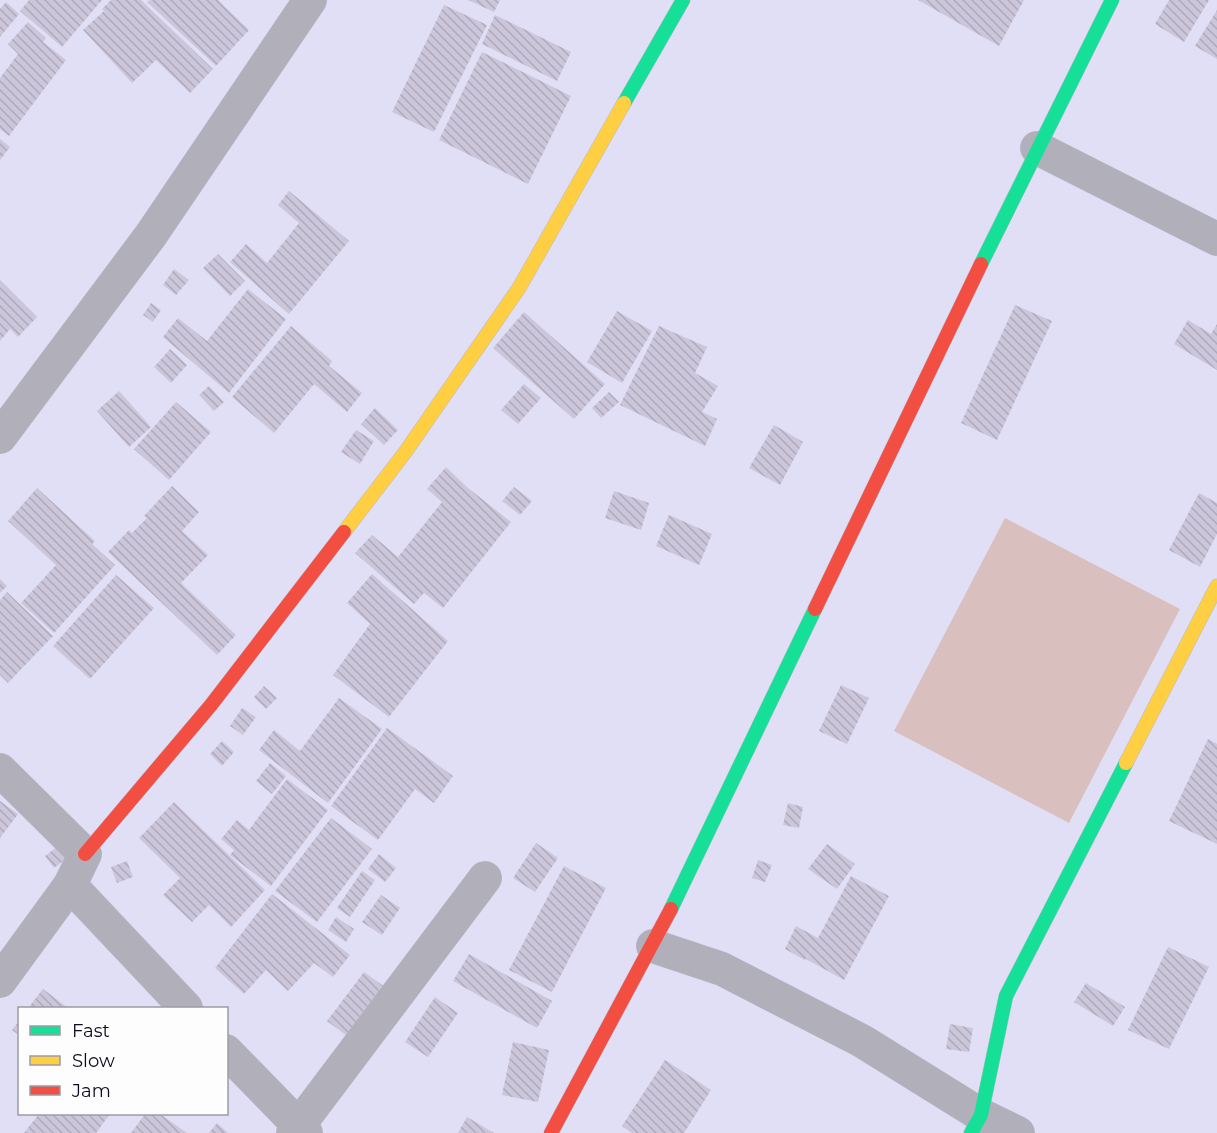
<svg xmlns="http://www.w3.org/2000/svg" width="1217" height="1133" font-family="Montserrat,sans-serif">
<style>
.green{fill:#d9c0bf}
.building{fill:url(#building-back-hatch)}
.lines{fill:none;stroke-linecap:round;stroke-linejoin:round}
.street-casing{stroke:#bcbacd;stroke-width:34}
.fast-casing{stroke:#bcbacd;stroke-width:15}
.slow-casing{stroke:#bcbacd;stroke-width:15}
.jam-casing{stroke:#bcbacd;stroke-width:15}
.street{stroke:#b0afba;stroke-width:33}
.fast{stroke:#16e098;stroke-width:14}
.slow{stroke:#ffcf43;stroke-width:14}
.jam{stroke:#f24e42;stroke-width:14}
</style>
<defs>
<pattern id="building-back-hatch" width="6" height="6" patternUnits="userSpaceOnUse" patternTransform="scale(1.5)"><rect width="6" height="6" fill="#ccc6db"/><path d="M-1 5l2 2M0 0l6 6M5-1l2 2" fill="none" stroke="#aea9bc"/></pattern>
</defs>
<rect width="100%" height="100%" fill="#e1dff5"/>
<!-- green -->
<path class="green" d="M1005,518L1180,609L1069,823L894,731Z"/>
<!-- building -->
<g class="building">
<path d="M29,0H102L62,47L20,11Z"/>
<path d="M111,0H141L213,69L190,93L156,60L132,83L83,30L104,11L102,9Z"/>
<path d="M150,0H218L249,30L216,66L147,2Z"/>
<path d="M468,0H500L494,12Z"/>
<path d="M918,0H1024L999,46Z"/>
<path d="M1169,0H1209L1184,42L1155,24Z"/>
<path d="M6,2L19,14L0,37V9Z"/>
<path d="M444,5L487,25L434,132L392,112Z"/>
<path d="M1217,10V59L1195,46Z"/>
<path d="M495,15L571,52L557,81L482,44Z"/>
<path d="M28,22L46,38L43,42L66,60L9,136L0,129V78L18,54L8,44Z"/>
<path d="M482,52L571,96L528,184L439,140Z"/>
<path d="M0,139L10,147L0,160Z"/>
<path d="M289,191L349,241L289,314L230,262L246,244L267,263L299,223L278,205Z"/>
<path d="M218,254L245,281L230,296L203,268Z"/>
<path d="M174,269L189,280L176,295L163,285Z"/>
<path d="M0,280L37,317L18,337L10,329L0,341Z"/>
<path d="M248,289L286,319L229,393L163,337L178,318L207,341Z"/>
<path d="M151,303L161,310L153,322L143,315Z"/>
<path d="M1015,305L1052,321L997,440L961,423Z"/>
<path d="M617,311L652,331L622,383L587,362Z"/>
<path d="M524,312L605,384L574,419L493,348Z"/>
<path d="M1188,320L1211,334L1217,324V370L1174,344Z"/>
<path d="M291,326L332,361L329,366L362,393L347,412L314,384L274,433L232,397Z"/>
<path d="M659,326L707,347L695,373L718,386L702,412L717,419L705,446L620,405Z"/>
<path d="M170,349L187,365L171,383L154,367Z"/>
<path d="M524,384L541,398L518,424L501,410Z"/>
<path d="M209,386L224,402L214,411L199,395Z"/>
<path d="M119,391L151,427L129,447L97,411Z"/>
<path d="M609,392L619,402L601,418L592,408Z"/>
<path d="M176,402L211,432L169,480L134,449Z"/>
<path d="M375,408L398,430L384,445L361,424Z"/>
<path d="M774,425L803,442L780,485L749,468Z"/>
<path d="M356,430L374,441L360,464L341,452Z"/>
<path d="M446,467L468,488L511,522L443,608L424,593L414,604L355,553L372,535L398,557L442,502L427,489Z"/>
<path d="M172,486L199,512L182,531L208,555L181,583L236,635L217,655L108,552L129,530L132,533L147,518L144,516Z"/>
<path d="M514,487L532,501L520,515L502,501Z"/>
<path d="M37,488L95,541L92,544L115,565L54,633L21,603L56,565L8,521Z"/>
<path d="M614,491L649,503L641,530L605,518Z"/>
<path d="M1199,493L1217,503V534L1200,567L1169,550Z"/>
<path d="M669,515L712,534L699,565L656,546Z"/>
<path d="M372,574L448,641L389,717L333,675L370,624L347,603Z"/>
<path d="M116,575L154,608L90,679L53,646Z"/>
<path d="M0,579L7,586L0,593Z"/>
<path d="M7,592L53,636L8,683L0,675V600Z"/>
<path d="M841,685L869,698L847,744L819,731Z"/>
<path d="M264,686L277,698L266,709L254,697Z"/>
<path d="M339,698L382,729L328,803L259,750L274,730L300,751Z"/>
<path d="M242,708L256,717L243,735L230,726Z"/>
<path d="M387,728L453,776L434,803L415,789L378,840L331,806Z"/>
<path d="M1208,739L1217,744V844L1169,821Z"/>
<path d="M222,741L234,752L222,766L210,754Z"/>
<path d="M270,763L286,776L272,794L256,781Z"/>
<path d="M287,779L328,810L271,886L230,855L234,850L221,839L237,820L249,830Z"/>
<path d="M0,801L18,814L0,838Z"/>
<path d="M174,802L265,890L231,927L209,905L192,922L163,895L180,878L139,838Z"/>
<path d="M788,803L803,807L799,828L783,825Z"/>
<path d="M331,818L372,849L317,922L275,891Z"/>
<path d="M536,843L558,858L535,892L513,878Z"/>
<path d="M827,844L855,864L837,889L808,869Z"/>
<path d="M58,846L67,858L54,868L45,856Z"/>
<path d="M379,854L396,868L385,882L368,869Z"/>
<path d="M758,860L772,865L765,882L752,878Z"/>
<path d="M127,861L133,877L117,883L111,867Z"/>
<path d="M564,866L606,888L552,992L509,970Z"/>
<path d="M362,871L375,880L350,917L337,908Z"/>
<path d="M851,876L889,896L844,980L806,959L815,942L805,960L785,949L796,926L818,938Z"/>
<path d="M272,894L350,955L333,977L314,963L288,991L266,970L244,994L215,968Z"/>
<path d="M381,895L400,908L382,935L362,922Z"/>
<path d="M336,917L354,929L346,942L328,930Z"/>
<path d="M1168,947L1209,967L1169,1049L1128,1030Z"/>
<path d="M469,954L552,1001L537,1028L453,981Z"/>
<path d="M364,972L385,987L347,1036L327,1021Z"/>
<path d="M1086,983L1125,1007L1113,1026L1074,1002Z"/>
<path d="M43,989L68,1008H28Z"/>
<path d="M435,997L458,1013L428,1057L405,1042Z"/>
<path d="M20,1020V1036L12,1030Z"/>
<path d="M950,1024L973,1028L969,1052L946,1049Z"/>
<path d="M513,1042L549,1050L538,1102L502,1095Z"/>
<path d="M665,1060L711,1090L684,1133H632L622,1126Z"/>
<path d="M39,1114H110L96,1133H24Z"/>
<path d="M145,1114H160L187,1133H131Z"/>
<path d="M467,1117L494,1133H458Z"/>
<path d="M217,1123L228,1133H209Z"/>
</g>
<g class="lines">
<!-- street casing -->
<g class="street-casing">
<g id="street">
<path d="M1037,148L1217,239"/>
<path d="M0,437L151,235L310,0"/>
<path d="M0,770L85,854L70,885L186,1008"/>
<path d="M653,946L722,969L862,1041L981,1115L1018,1133"/>
<path d="M0,981L70,885"/>
<path d="M226,1051L306,1133"/>
<path d="M293,1133L485,878"/>
</g>
</g>
<!-- fast casing -->
<g class="fast-casing">
<g id="fast">
<path d="M624,103L683,0"/>
<path d="M981,264L1112,0"/>
<path d="M671,909L815,609"/>
<path d="M971,1133L981,1115L1006,996L1126,763"/>
</g>
</g>
<!-- slow casing -->
<g class="slow-casing">
<g id="slow">
<path d="M344,532L406,451L519,288L624,103"/>
<path d="M1126,763L1217,586"/>
</g>
</g>
<!-- jam casing -->
<g class="jam-casing">
<g id="jam">
<path d="M815,609L981,264"/>
<path d="M85,854L211,705L344,532"/>
<path d="M551,1133L671,909"/>
</g>
</g>
<!-- street -->
<use href="#street" class="street"/>
<!-- fast -->
<use href="#fast" class="fast"/>
<!-- slow -->
<use href="#slow" class="slow"/>
<!-- jam -->
<use href="#jam" class="jam"/>
</g>
<!-- legend -->
<rect x="18" y="1007" width="210" height="108" fill="#fdfdfd" stroke="#9d9ba4" stroke-width="1.5"/>
<rect x="30" y="1026" width="30" height="9" fill="#16e098" stroke="#9d9ba4" stroke-width="1.5"/>
<text x="72" y="1037" font-size="18" fill="#0d091f">Fast</text>
<rect x="30" y="1056" width="30" height="9" fill="#ffcf43" stroke="#9d9ba4" stroke-width="1.5"/>
<text x="72" y="1067" font-size="18" fill="#0d091f">Slow</text>
<rect x="30" y="1086" width="30" height="9" fill="#f24e42" stroke="#9d9ba4" stroke-width="1.5"/>
<text x="72" y="1097" font-size="18" fill="#0d091f">Jam</text>
</svg>
